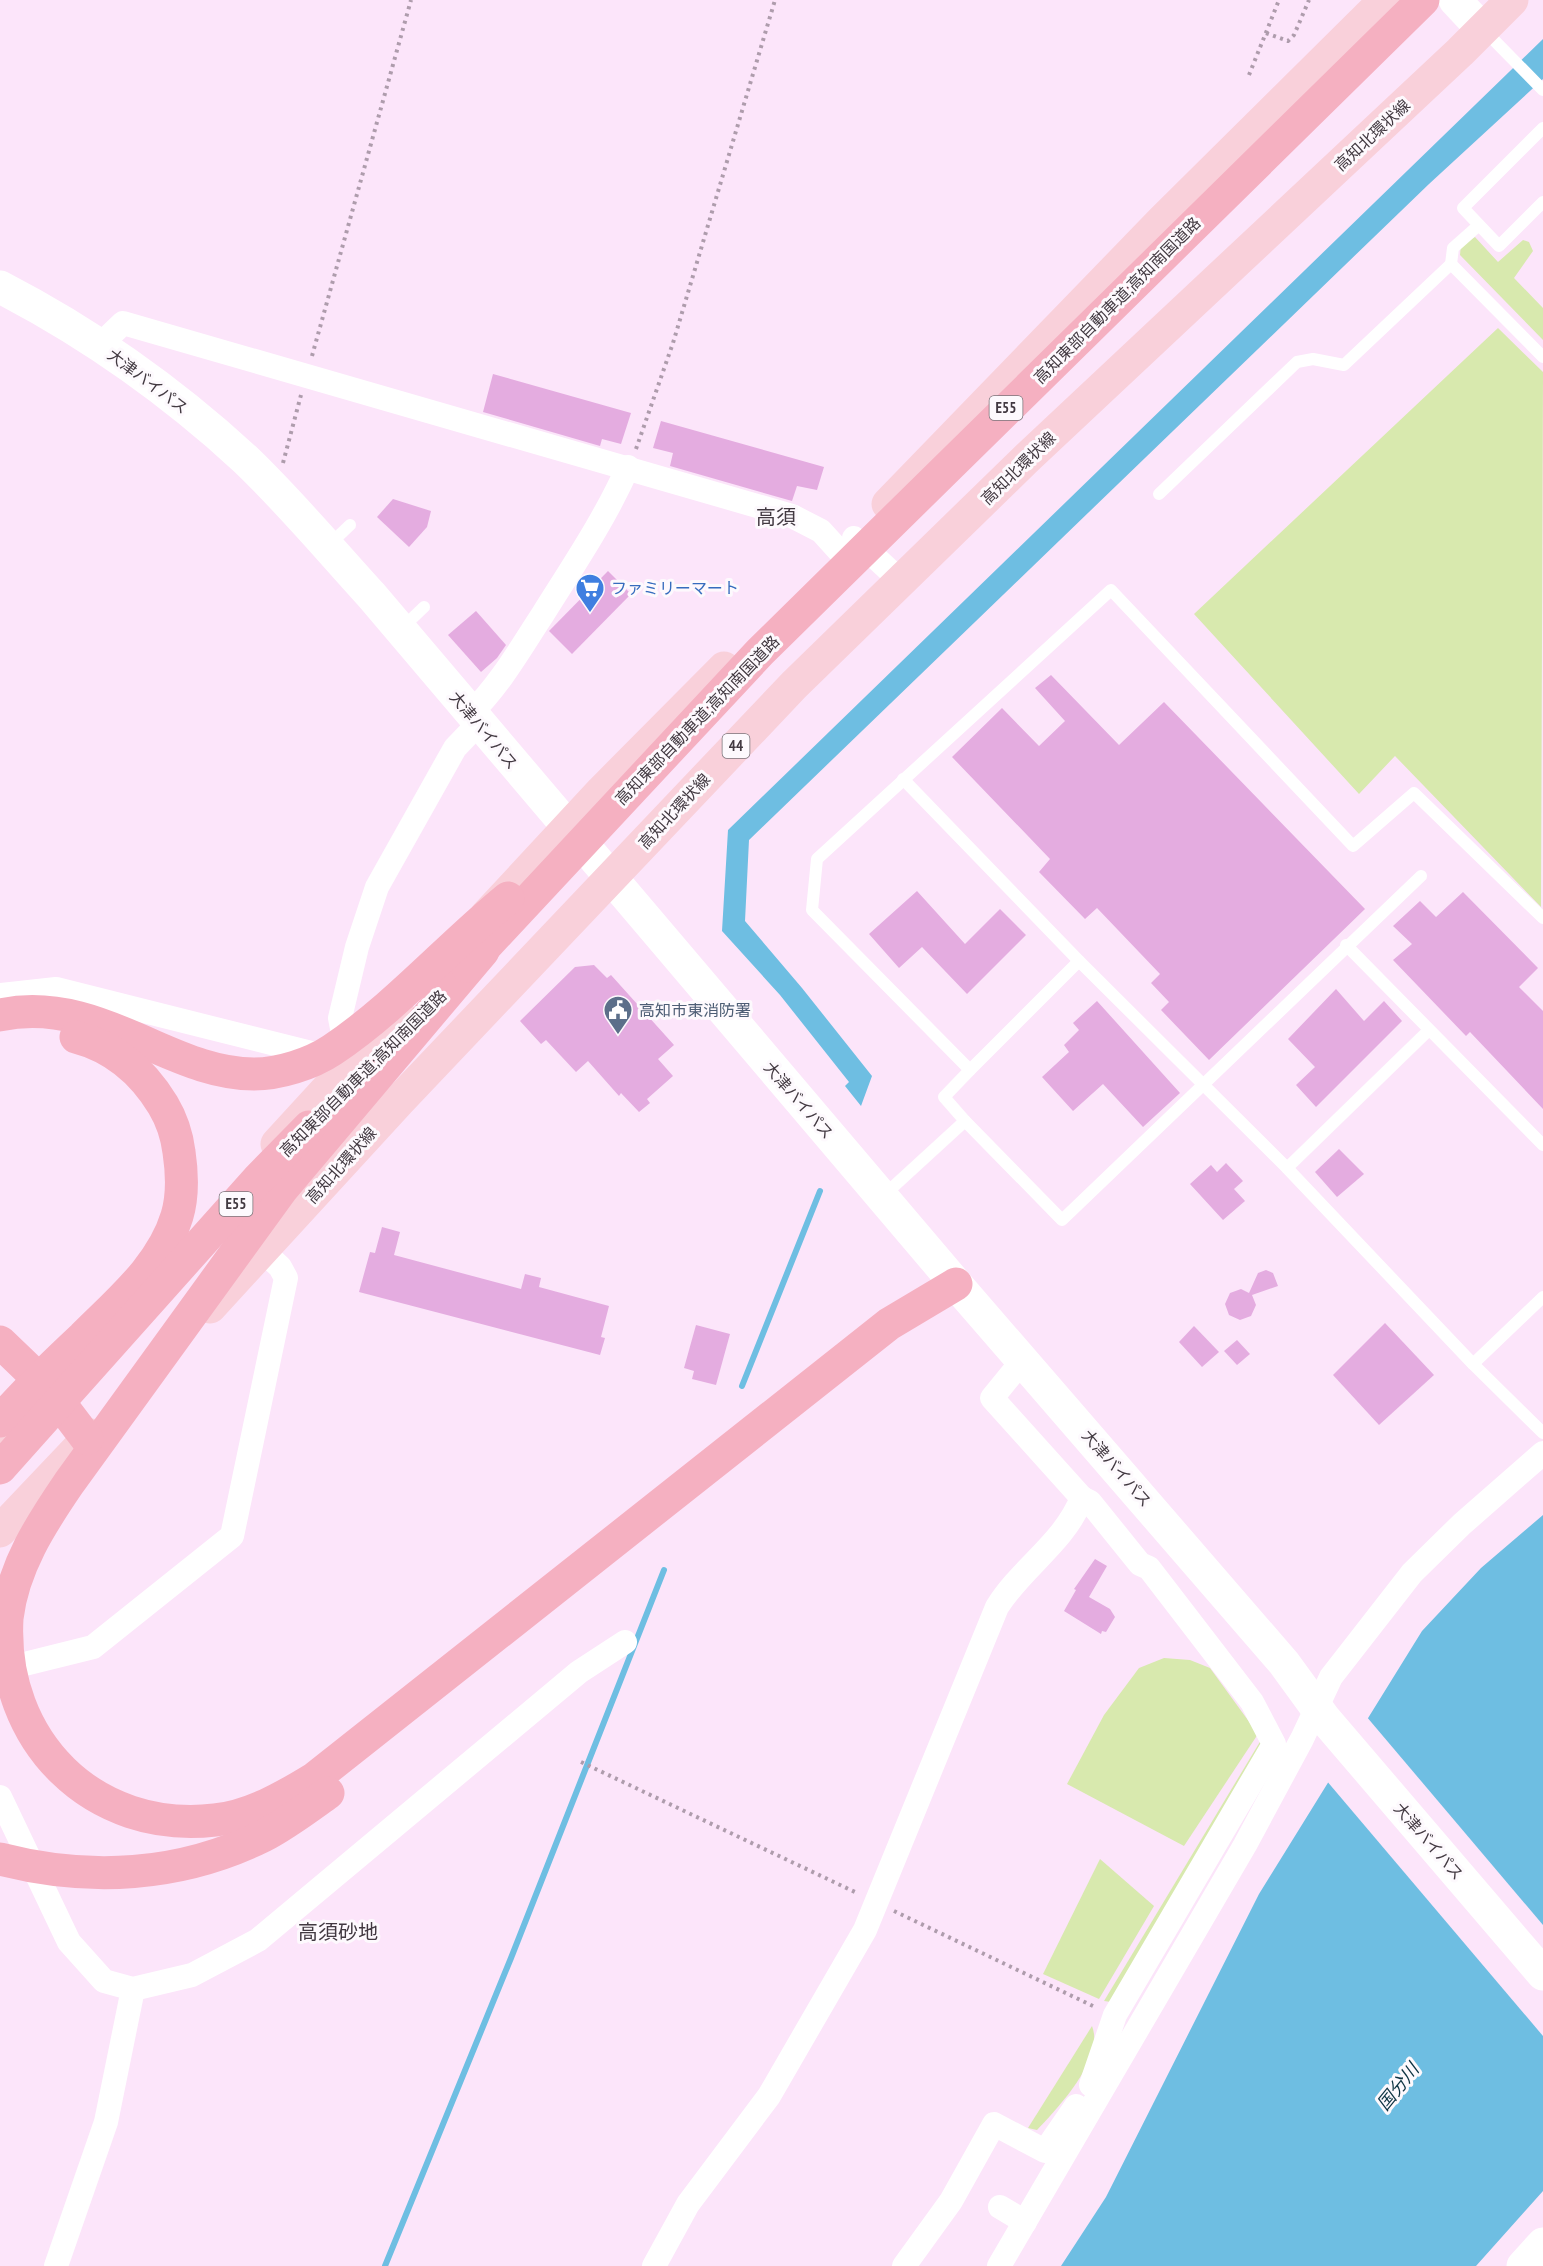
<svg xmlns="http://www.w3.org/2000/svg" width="1543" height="2266" font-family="'PT Sans Narrow','Noto Sans JP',sans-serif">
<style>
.green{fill:#d8e9ae}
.water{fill:#6ebee2}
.pier{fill:#fce5fa}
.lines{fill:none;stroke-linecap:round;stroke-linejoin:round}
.stream{stroke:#6ebee2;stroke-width:6}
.building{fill:#e4ace0}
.path{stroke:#ae9cac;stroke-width:4;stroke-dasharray:3 4.5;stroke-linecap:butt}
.lane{stroke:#fff;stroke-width:12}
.street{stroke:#fff;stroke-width:24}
.secondary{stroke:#fff;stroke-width:33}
.primary{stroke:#f9d0da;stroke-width:33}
.highway{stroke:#f5b0c1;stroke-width:33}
.labels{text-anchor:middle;stroke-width:6;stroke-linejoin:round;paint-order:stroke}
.shield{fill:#fdf9fd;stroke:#7a7379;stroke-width:1.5}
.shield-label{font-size:15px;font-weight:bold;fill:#423941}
.street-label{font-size:16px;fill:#423941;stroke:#fdf9fd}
.shop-label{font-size:16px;fill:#366cbe;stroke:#fdf9fd;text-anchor:start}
.service-label{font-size:16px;fill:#4e5e75;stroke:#fdf9fd;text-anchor:start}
.water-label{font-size:18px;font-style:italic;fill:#0c3241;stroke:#fdf9fd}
.quarter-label{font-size:20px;fill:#423941;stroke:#fdf9fd}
</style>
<rect width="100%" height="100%" fill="#fce5fa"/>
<!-- green -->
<g class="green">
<path d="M1475,237L1498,262L1523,240L1529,242L1533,251L1514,278L1543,308V340L1460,255L1461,244Z"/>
<path d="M1498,328L1543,372L1541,907L1395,756L1359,794L1194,614Z"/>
<path d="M1164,1658L1190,1660L1210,1668L1258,1734L1184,1846L1067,1784L1104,1715L1139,1668Z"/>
<path d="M1261,1740L1266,1744L1111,2002L1104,2001Z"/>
<path d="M1100,1859L1154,1906L1099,1999L1043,1974Z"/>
<path d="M1092,2026C1105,2058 1058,2108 1037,2130L1028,2128Z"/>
</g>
<!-- water -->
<g class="water">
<path d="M1543,39V79L1429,184L749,840L745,921L802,988L872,1076L861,1106L845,1086L849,1082L780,995L722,931L728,830Z"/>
<path d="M1543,1515V2191L1476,2266H1061L1106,2197L1259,1894L1422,1631L1481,1568Z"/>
</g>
<!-- pier -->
<path class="pier" d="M1366,1716L1543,1925V2036L1326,1780Z"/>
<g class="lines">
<!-- stream -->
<g class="stream">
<path d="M742,1386L820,1191"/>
<path d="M385,2266L511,1958L664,1570"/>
</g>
</g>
<!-- building -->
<g class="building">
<path d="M493,374L631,413L621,444L602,439L600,446L483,412Z"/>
<path d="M661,421L824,467L817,490L797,486L792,501L670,466L673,453L653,448Z"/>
<path d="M393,499L431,511L427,527L409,547L377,517Z"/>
<path d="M608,571L631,594L572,654L549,631Z"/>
<path d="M476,611L506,645L497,658L481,672L448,635Z"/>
<path d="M1051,675L1119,745L1164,702L1365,909L1209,1060L1161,1010L1169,1002L1151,983L1160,974L1097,908L1085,919L1039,872L1050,859L952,757L1002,708L1039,746L1065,721L1035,688Z"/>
<path d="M917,891L965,944L1000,909L1026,935L967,994L922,947L899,968L869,934Z"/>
<path d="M1463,892L1538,968L1519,987L1543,1011V1109L1470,1032L1466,1036L1393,960L1412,944L1393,926L1420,901L1436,917Z"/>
<path d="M594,965L607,978L611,975L674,1045L658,1059L673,1076L647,1099L650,1103L639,1112L621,1093L619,1096L588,1061L576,1072L546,1040L541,1044L520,1021L575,967Z"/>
<path d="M1336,989L1364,1021L1384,1001L1402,1021L1316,1107L1296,1085L1315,1067L1288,1039Z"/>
<path d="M1097,1001L1180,1093L1143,1127L1103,1084L1073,1111L1042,1077L1069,1052L1064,1045L1079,1030L1073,1023Z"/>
<path d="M1339,1149L1364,1174L1337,1197L1315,1172Z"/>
<path d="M1226,1163L1243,1181L1234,1189L1245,1201L1223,1220L1190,1184L1211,1165L1217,1172Z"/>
<path d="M382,1227L400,1232L394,1255L521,1289L525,1274L541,1278L539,1287L609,1306L601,1337L605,1338L600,1355L359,1292L370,1252L375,1253Z"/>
<path d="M1266,1270L1273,1273L1278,1286L1252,1295L1256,1305L1251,1316L1240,1320L1229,1315L1225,1304L1230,1293L1241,1289L1249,1293L1258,1273Z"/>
<path d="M1385,1323L1434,1375L1379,1425L1333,1375Z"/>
<path d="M696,1325L730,1334L716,1385L692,1379L694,1371L684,1368Z"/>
<path d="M1194,1326L1219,1352L1202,1367L1179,1342Z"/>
<path d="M1237,1340L1250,1354L1237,1365L1224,1351Z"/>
<path d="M1095,1559L1107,1566L1089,1597L1110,1609L1115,1617L1106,1632L1102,1631L1101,1634L1064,1611L1076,1590L1074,1589Z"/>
</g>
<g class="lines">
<!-- path -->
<g class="path">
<path d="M1266,33L1288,41L1294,35L1309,0"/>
<path d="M1249,75L1279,0"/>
<path d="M312,356L411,0"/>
<path d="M636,449L673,343L775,0"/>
<path d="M283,463L301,395"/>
<path d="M581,1762L857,1893"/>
<path d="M894,1911L1095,2007"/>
</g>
<!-- lane -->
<g class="lane">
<path d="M1485,31L1543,90"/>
<path d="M1543,128L1463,208L1499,246L1543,202"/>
<path d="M1451,264L1453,248L1479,225"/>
<path d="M1159,494L1297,362L1313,359L1344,365L1451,264L1543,357"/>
<path d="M329,545L350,525"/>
<path d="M401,629L424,607"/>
<path d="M903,779L1079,961L1287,1168L1473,1364L1543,1433"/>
<path d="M1346,945L1543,1145"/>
<path d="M1079,961L970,1070L812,910L817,859L1111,590L1353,846L1414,793L1543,918"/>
<path d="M965,1121L1062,1220L1421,876"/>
<path d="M1287,1168L1429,1030"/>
<path d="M882,1197L965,1121L944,1097L970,1070"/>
<path d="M1473,1364L1543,1297"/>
</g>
<!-- street -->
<g class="street">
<path d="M100,345L123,323L792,516L821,531L840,552"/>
<path d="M854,538L902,582"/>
<path d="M470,714C500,685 520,649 543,614C573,566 605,519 628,467"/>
<path d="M0,995L56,989L327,1057"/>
<path d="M347,1054L340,1018L357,947L377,887L455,748L478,724"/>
<path d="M1082,1498L1090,1502L1140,1564L1149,1568L1252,1702L1274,1744L1115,2015L1091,2085"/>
<path d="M0,1670L93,1647L232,1536L286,1278L280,1267L250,1239"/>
<path d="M0,1797L69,1942L104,1981L133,1989L192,1975L258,1940L579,1672L625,1642"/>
<path d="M1000,2207L1025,2222"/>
<path d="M56,2266L106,2122L133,1989"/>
<path d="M654,2266L688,2204L769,2096L865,1930L997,1607C1022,1567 1064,1543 1082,1498L992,1398L1023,1360"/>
<path d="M904,2266L951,2201L994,2124L1045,2151L1076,2106"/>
<path d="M999,2266L1245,1845L1302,1739L1331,1677L1412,1573L1462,1524L1543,1453"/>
</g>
<!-- secondary -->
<g class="secondary">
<path d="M1455,0L1483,30"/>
<path d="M0,287C89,333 171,391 245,459C290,502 330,550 372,596L956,1284L1284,1663L1324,1718L1543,1974"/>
<path d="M1523,2266L1543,2244"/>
</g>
<!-- primary -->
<g class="primary">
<path d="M888,504L1162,221L1385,0"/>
<path d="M486,916L602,791L724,668"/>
<path d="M277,1144L398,1012"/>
<path d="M210,1307L399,1101L794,685L1027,458L1460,52L1512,0"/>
<path d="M0,1442L36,1404"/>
<path d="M0,1531L91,1435"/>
</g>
<!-- highway -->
<g class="highway">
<path d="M483,951L282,1189L69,1483C41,1524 13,1567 7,1618C0,1742 94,1834 215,1820C251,1816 284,1797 315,1778L889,1324L956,1284"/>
<path d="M467,966L760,652L1423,0"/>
<path d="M0,1015C55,1003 104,1024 153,1046C185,1060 218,1074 254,1074C279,1074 311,1064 332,1050C395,1008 449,946 508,898"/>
<path d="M0,1342L49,1389L87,1439"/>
<path d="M0,1421C26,1391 54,1364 83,1337C119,1301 162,1266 177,1216C183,1196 182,1172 179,1152C177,1136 172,1120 163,1105C143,1072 114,1047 76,1037"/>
<path d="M0,1468L259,1178L309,1127"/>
<path d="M0,1859C89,1882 180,1877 263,1836C286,1824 307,1808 328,1793"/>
</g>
</g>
<!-- icons -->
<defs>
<g id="supermarket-pin" transform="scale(1.5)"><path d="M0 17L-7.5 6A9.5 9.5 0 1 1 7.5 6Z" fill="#3f7fe0" stroke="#fdf9fd"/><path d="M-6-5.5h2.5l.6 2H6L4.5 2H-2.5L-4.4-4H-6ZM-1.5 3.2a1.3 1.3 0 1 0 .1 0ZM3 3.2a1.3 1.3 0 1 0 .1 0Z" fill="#fff"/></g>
<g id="civic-pin" transform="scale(1.5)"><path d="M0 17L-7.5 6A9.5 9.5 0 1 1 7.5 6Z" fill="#5c6f8a" stroke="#fdf9fd"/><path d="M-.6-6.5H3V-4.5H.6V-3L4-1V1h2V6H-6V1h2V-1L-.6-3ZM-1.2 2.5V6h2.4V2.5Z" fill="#fff"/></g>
</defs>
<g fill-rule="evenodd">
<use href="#supermarket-pin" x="590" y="588"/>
<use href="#civic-pin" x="618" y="1010"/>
</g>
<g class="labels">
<!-- shield labels -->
<g class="shield">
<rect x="989.5" y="396" width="33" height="24" rx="4.5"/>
<rect x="722.5" y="734" width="27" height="24" rx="4.5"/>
<rect x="219.5" y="1192" width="33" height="24" rx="4.5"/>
</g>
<g class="shield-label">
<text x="1006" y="413">E55</text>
<text x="736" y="751">44</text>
<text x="236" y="1209">E55</text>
</g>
<!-- street labels -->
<g class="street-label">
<text transform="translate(1372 135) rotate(-43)" y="6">高知北環状線</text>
<text transform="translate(1117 300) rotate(-45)" y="6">高知東部自動車道;高知南国道路</text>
<text transform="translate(148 381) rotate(37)" y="6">大津バイパス</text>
<text transform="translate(1018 468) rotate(-44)" y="6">高知北環状線</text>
<text transform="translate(697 720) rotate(-46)" y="6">高知東部自動車道;高知南国道路</text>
<text transform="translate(484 730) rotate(50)" y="6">大津バイパス</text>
<text transform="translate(674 811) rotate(-47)" y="6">高知北環状線</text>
<text transform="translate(363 1073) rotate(-45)" y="6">高知東部自動車道;高知南国道路</text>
<text transform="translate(799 1100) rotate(49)" y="6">大津バイパス</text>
<text transform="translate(341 1165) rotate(-48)" y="6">高知北環状線</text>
<text transform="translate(1117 1468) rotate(49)" y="6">大津バイパス</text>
<text transform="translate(1429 1841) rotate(49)" y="6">大津バイパス</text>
</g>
<!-- shop labels -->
<g class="shop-label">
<text x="611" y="594">ファミリーマート</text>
</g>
<!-- service labels -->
<g class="service-label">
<text x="639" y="1016">高知市東消防署</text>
</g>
<!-- water labels -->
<g class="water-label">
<text transform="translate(1398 2087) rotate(-51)" y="6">国分川</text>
</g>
<!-- quarter labels -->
<g class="quarter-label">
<text x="776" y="524">高須</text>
<text x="338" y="1939">高須砂地</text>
</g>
</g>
</svg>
